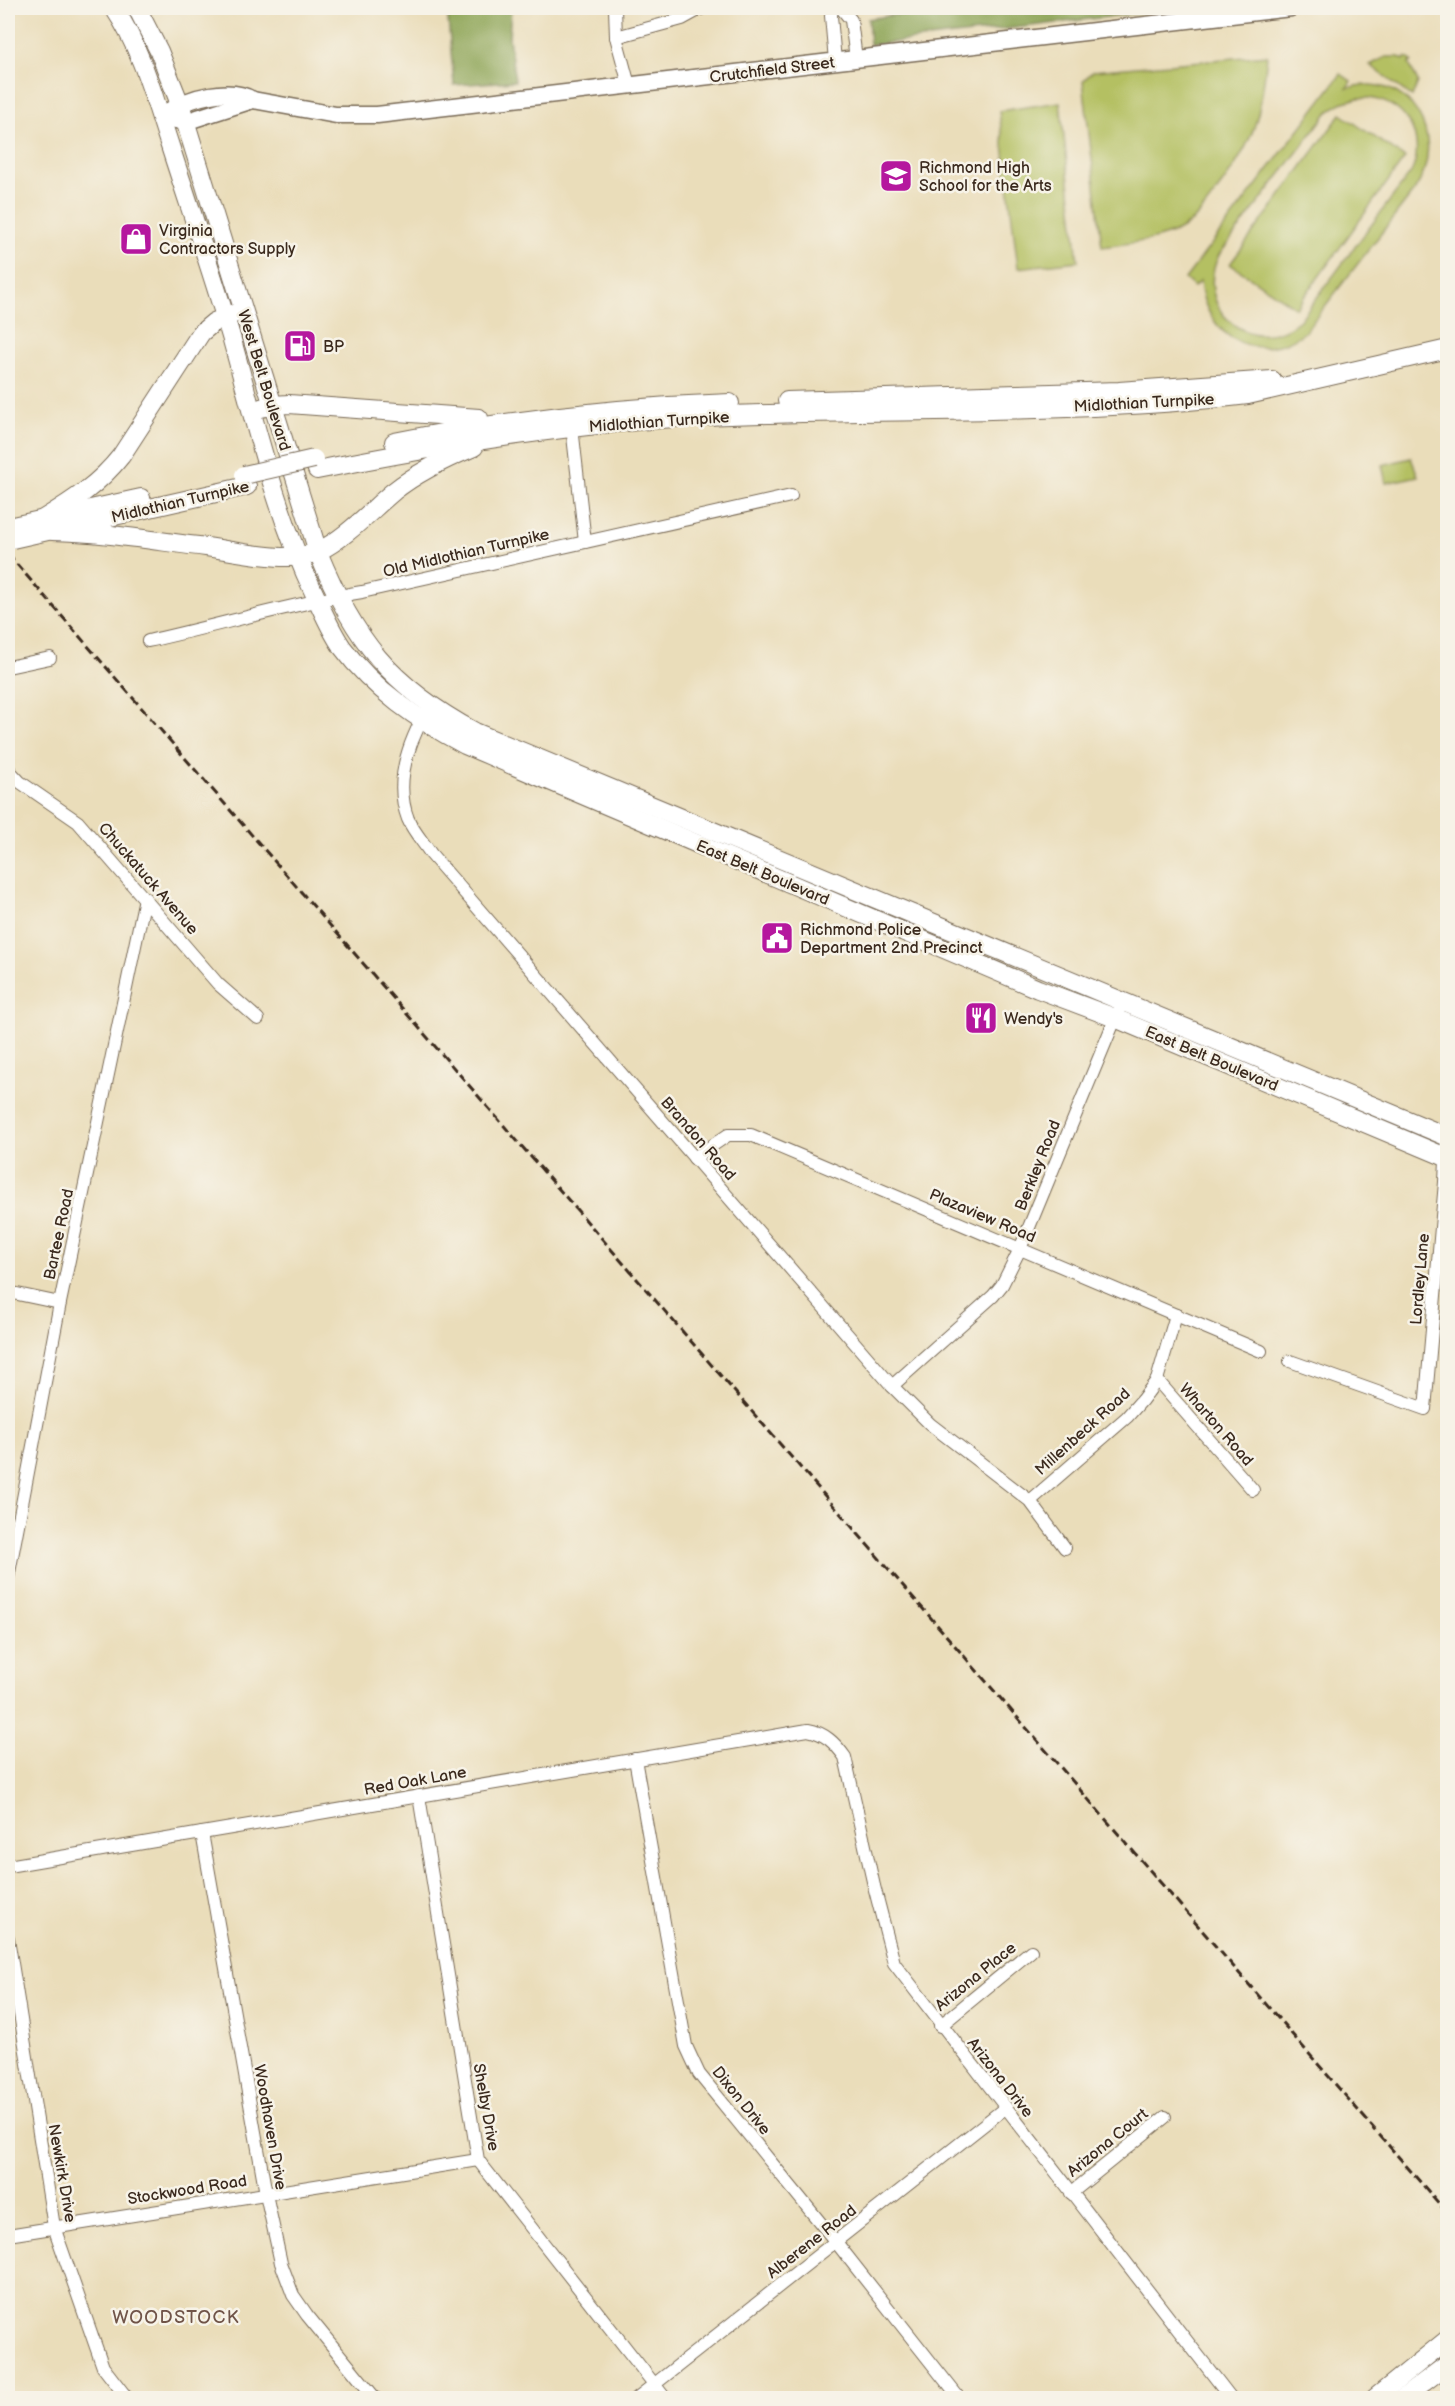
<svg xmlns="http://www.w3.org/2000/svg" width="1455" height="2406" font-family="'Balsamiq Sans',sans-serif">
<style>
.green{fill:#b4c062;stroke:#787540;stroke-width:1.5;fill-rule:evenodd}
.forest{fill:#8fa658;stroke:#65683b;stroke-width:1.5}
.lines{fill:none;stroke-linecap:round;stroke-linejoin:round}
.street-casing{stroke:#786955;stroke-width:14}
.secondary-casing{stroke:#786955;stroke-width:19}
.primary-casing{stroke:#786955;stroke-width:20}
.street{stroke:#fff;stroke-width:12}
.secondary{stroke:#fff;stroke-width:16}
.primary{stroke:#fff;stroke-width:18}
.rail{stroke:#3b2a1e;stroke-width:3;stroke-dasharray:9 4.5;stroke-linecap:butt}
.primary-bridge-casing{stroke:#786955;stroke-width:20;stroke-linecap:butt}
.primary-bridge{stroke:#fff;stroke-width:18}
.labels{text-anchor:middle;stroke-width:5;stroke-linejoin:round;paint-order:stroke}
.street-label{font-size:16px;fill:#3b2a1e;stroke:#f7f3e8}
.poi-label{font-size:16px;fill:#3b2a1e;stroke:#f7f3e8;text-anchor:start}
.neighbourhood-label{font-size:18px;letter-spacing:1.5px;fill:#705448;stroke:#f7f3e8}
</style>
<rect width="100%" height="100%" fill="#f7f3e8"/>
<filter id="ink" filterUnits="userSpaceOnUse"><feTurbulence type="fractalNoise" baseFrequency=".0167" numOctaves="2"/><feDisplacementMap in="SourceGraphic" scale="12" xChannelSelector="R" yChannelSelector="G"/><feConvolveMatrix kernelMatrix="1 2 1 2 8 2 1 2 1" color-interpolation-filters="sRGB"/></filter>
<filter id="wash" filterUnits="userSpaceOnUse"><feTurbulence type="fractalNoise" baseFrequency=".008" numOctaves="4" result="noise"/><feDisplacementMap in="SourceGraphic" scale="24" xChannelSelector="R" yChannelSelector="G"/><feGaussianBlur stdDeviation="1.35" result="paint"/><feColorMatrix in="noise" values="0 0 0 0 0 0 0 0 0 0 0 0 0 0 0 0 0 1.4 0 .05"/><feComposite in="paint" operator="in"/></filter>
<g filter="url(#wash)">
<rect width="100%" height="100%" fill="#eaddba"/>
<!-- green -->
<g class="green">
<path d="M1267,55C1261,117 1255,141 1217,191C1206,206 1196,221 1179,230C1155,242 1128,243 1102,247L1083,81L1093,71Z"/>
<path d="M1386,57H1399L1404,60L1406,57L1412,61L1409,64L1418,82L1412,97L1370,65Z"/>
<path d="M1341,74L1351,81L1347,88C1410,70 1450,138 1414,191L1305,332C1258,367 1205,337 1200,281L1194,287L1185,279ZM1358,98C1399,95 1428,132 1412,171L1300,320C1253,360 1192,310 1219,255L1327,113L1341,103Z"/>
<path d="M1060,102L1078,261L1018,268L999,111Z"/>
<path d="M1341,114L1405,158L1296,308L1230,264Z"/>
<path d="M1411,458L1418,476L1386,483L1382,465Z"/>
</g>
<!-- forest -->
<g class="forest">
<path d="M447,8H511L509,38L515,81L454,85Z"/>
<path d="M942,8H1184L870,45L868,19Z"/>
</g>
</g>
<g filter="url(#ink)">
<g class="lines">
<!-- street casing -->
<g class="street-casing">
<g id="street">
<path d="M615,8L616,37L629,85"/>
<path d="M832,8L831,16L835,61"/>
<path d="M841,8L851,20L856,59"/>
<path d="M616,37L682,19L702,8"/>
<path d="M572,427L585,542"/>
<path d="M148,641C220,625 290,604 362,592L791,496"/>
<path d="M8,667L50,658"/>
<path d="M425,714C407,746 394,783 408,819C413,831 424,843 431,854L892,1386L930,1424L1030,1501L1065,1548"/>
<path d="M8,769L20,782L78,822L218,984L258,1019"/>
<path d="M694,1158L728,1135H751L1261,1351"/>
<path d="M8,1292L60,1303"/>
<path d="M1290,1361L1425,1409L1445,1182L1448,1117"/>
<path d="M1157,1380L1253,1490"/>
<path d="M892,1386L993,1296L1002,1285L1020,1249L1118,1012"/>
<path d="M1030,1501L1127,1417L1142,1400L1157,1380L1176,1315"/>
<path d="M8,1578L60,1303L145,898"/>
<path d="M635,1759L686,2046L699,2074L836,2242L959,2398"/>
<path d="M419,1796L478,2160L665,2398"/>
<path d="M202,1833L266,2194L281,2263L293,2295L307,2315L375,2398"/>
<path d="M8,1866L808,1730C825,1733 835,1743 845,1757L874,1886L894,1963L1231,2398"/>
<path d="M8,1938L54,2227L103,2367L127,2398"/>
<path d="M940,2026L1031,1951"/>
<path d="M1071,2193L1165,2117"/>
<path d="M8,2235L478,2160"/>
<path d="M637,2398L1005,2108"/>
</g>
</g>
<!-- secondary casing -->
<g class="secondary-casing">
<g id="secondary">
<path d="M169,111C190,97 230,86 253,100"/>
<path d="M161,117L185,122L253,100L336,115H377L1291,8"/>
</g>
</g>
<!-- primary casing -->
<g class="primary-casing">
<g id="primary">
<path d="M114,8C142,50 154,98 170,146C191,211 213,275 232,340C256,426 276,514 315,595C323,612 331,631 342,647C374,690 418,720 465,745L1038,989L1115,1018L1448,1158"/>
<path d="M137,8L159,51L180,104L318,552C354,640 390,686 475,732L1448,1137"/>
<path d="M787,401L1119,391L1272,380"/>
<path d="M261,408L273,405L289,404L479,418"/>
<path d="M394,442C506,420 616,407 730,403"/>
<path d="M317,470C447,444 575,423 708,416C887,408 1069,416 1248,395L1448,349"/>
<path d="M43,519C73,501 99,484 121,456L201,333L214,322L236,313"/>
<path d="M8,527L141,498"/>
<path d="M52,531C104,532 155,541 206,547C237,551 292,565 319,551C347,537 370,511 394,491C418,472 445,459 474,447"/>
<path d="M8,540L247,486"/>
<path d="M1375,2398L1448,2339"/>
<path d="M1403,2398L1448,2364"/>
</g>
</g>
<!-- street -->
<use href="#street" class="street"/>
<!-- secondary -->
<use href="#secondary" class="secondary"/>
<!-- primary -->
<use href="#primary" class="primary"/>
<!-- rail -->
<path class="rail" d="M8,554L1448,2214"/>
<!-- primary-bridge casing -->
<g class="primary-bridge-casing">
<path id="primary-bridge" d="M244,475L314,459"/>
</g>
<!-- primary-bridge -->
<use href="#primary-bridge" class="primary-bridge"/>
</g>
</g>
<!-- icons -->
<defs>
<g id="school-square" transform="scale(1.725)"><rect x="-9" y="-9" width="18" height="18" rx="4" fill="#b5179e" stroke="#f7f3e8"/><path d="M0-5L7-2L0 1L-7-2ZM-4 1L0 2.5L4 1V4Q0 6-4 4Z" fill="#fff"/></g>
<g id="shop-square" transform="scale(1.725)"><rect x="-9" y="-9" width="18" height="18" rx="4" fill="#b5179e" stroke="#f7f3e8"/><path d="M-5-2.5h2.3a2.7 3.5 0 0 1 5.4 0H5L5.5 6h-11ZM-1.5-2.5h3a1.5 2.3 0 0 0-3 0Z" fill="#fff"/></g>
<g id="fuel-square" transform="scale(1.725)"><rect x="-9" y="-9" width="18" height="18" rx="4" fill="#b5179e" stroke="#f7f3e8"/><path d="M-5.5-6h7V0h2V4h1.3V-2.5L3-4.5l.8-.8L6-3V5H2.5V1h-1V6h-7ZM-4.2-4.7v3.2H.2V-4.7Z" fill="#fff"/></g>
<g id="civic-square" transform="scale(1.725)"><rect x="-9" y="-9" width="18" height="18" rx="4" fill="#b5179e" stroke="#f7f3e8"/><path d="M-.6-6.5H3V-4.5H.6V-3L4-1V1h2V6H-6V1h2V-1L-.6-3ZM-1.2 2.5V6h2.4V2.5Z" fill="#fff"/></g>
<g id="restaurant-square" transform="scale(1.725)"><rect x="-9" y="-9" width="18" height="18" rx="4" fill="#b5179e" stroke="#f7f3e8"/><path d="M-5-6h1v4h1v-4h1v4h1v-4h1v5L-1.5 .5V6h-2V.5L-5-1ZM5-6V6H3V1.5H1.5Q1.5-4 5-6Z" fill="#fff"/></g>
</defs>
<g fill-rule="evenodd">
<use href="#school-square" x="896" y="176"/>
<use href="#shop-square" x="136" y="239"/>
<use href="#fuel-square" x="300" y="346"/>
<use href="#civic-square" x="777" y="938"/>
<use href="#restaurant-square" x="981" y="1018"/>
</g>
<g class="labels">
<!-- street labels -->
<g class="street-label">
<text transform="translate(772 69) rotate(-7)" y="6">Crutchfield Street</text>
<text transform="translate(265 380) rotate(73)" y="6">West Belt Boulevard</text>
<text transform="translate(1144 402) rotate(-3)" y="6">Midlothian Turnpike</text>
<text transform="translate(659 421) rotate(-4)" y="6">Midlothian Turnpike</text>
<text transform="translate(180 501) rotate(-13)" y="6">Midlothian Turnpike</text>
<text transform="translate(466 552) rotate(-13)" y="6">Old Midlothian Turnpike</text>
<text transform="translate(763 872) rotate(23)" y="6">East Belt Boulevard</text>
<text transform="translate(149 878) rotate(49)" y="6">Chuckatuck Avenue</text>
<text transform="translate(1212 1058) rotate(23)" y="6">East Belt Boulevard</text>
<text transform="translate(699 1138) rotate(49)" y="6">Brandon Road</text>
<text transform="translate(1037 1165) rotate(-68)" y="6">Berkley Road</text>
<text transform="translate(983 1215) rotate(23)" y="6">Plazaview Road</text>
<text transform="translate(58 1234) rotate(-78)" y="6">Bartee Road</text>
<text transform="translate(1419 1279) rotate(-85)" y="6">Lordley Lane</text>
<text transform="translate(1217 1424) rotate(49)" y="6">Wharton Road</text>
<text transform="translate(1082 1431) rotate(-42)" y="6">Millenbeck Road</text>
<text transform="translate(415 1780) rotate(-10)" y="6">Red Oak Lane</text>
<text transform="translate(975 1976) rotate(-39)" y="6">Arizona Place</text>
<text transform="translate(1001 2077) rotate(52)" y="6">Arizona Drive</text>
<text transform="translate(742 2100) rotate(51)" y="6">Dixon Drive</text>
<text transform="translate(487 2107) rotate(80)" y="6">Shelby Drive</text>
<text transform="translate(271 2127) rotate(80)" y="6">Woodhaven Drive</text>
<text transform="translate(1107 2142) rotate(-39)" y="6">Arizona Court</text>
<text transform="translate(63 2173) rotate(80)" y="6">Newkirk Drive</text>
<text transform="translate(187 2189) rotate(-9)" y="6">Stockwood Road</text>
<text transform="translate(811 2241) rotate(-38)" y="6">Alberene Road</text>
</g>
<!-- poi labels -->
<g class="poi-label">
<text x="919" y="173">Richmond High<tspan x="919" dy="18">School for the Arts</tspan></text>
<text x="159" y="236">Virginia<tspan x="159" dy="18">Contractors Supply</tspan></text>
<text x="323" y="352">BP</text>
<text x="800" y="935">Richmond Police<tspan x="800" dy="18">Department 2nd Precinct</tspan></text>
<text x="1004" y="1024">Wendy's</text>
</g>
<!-- neighbourhood labels -->
<g class="neighbourhood-label">
<text x="176" y="2323">WOODSTOCK</text>
</g>
</g>
<!-- margin -->
<rect width="1455" height="2406" fill="none" stroke="#f7f3e8" stroke-width="30"/>
</svg>
